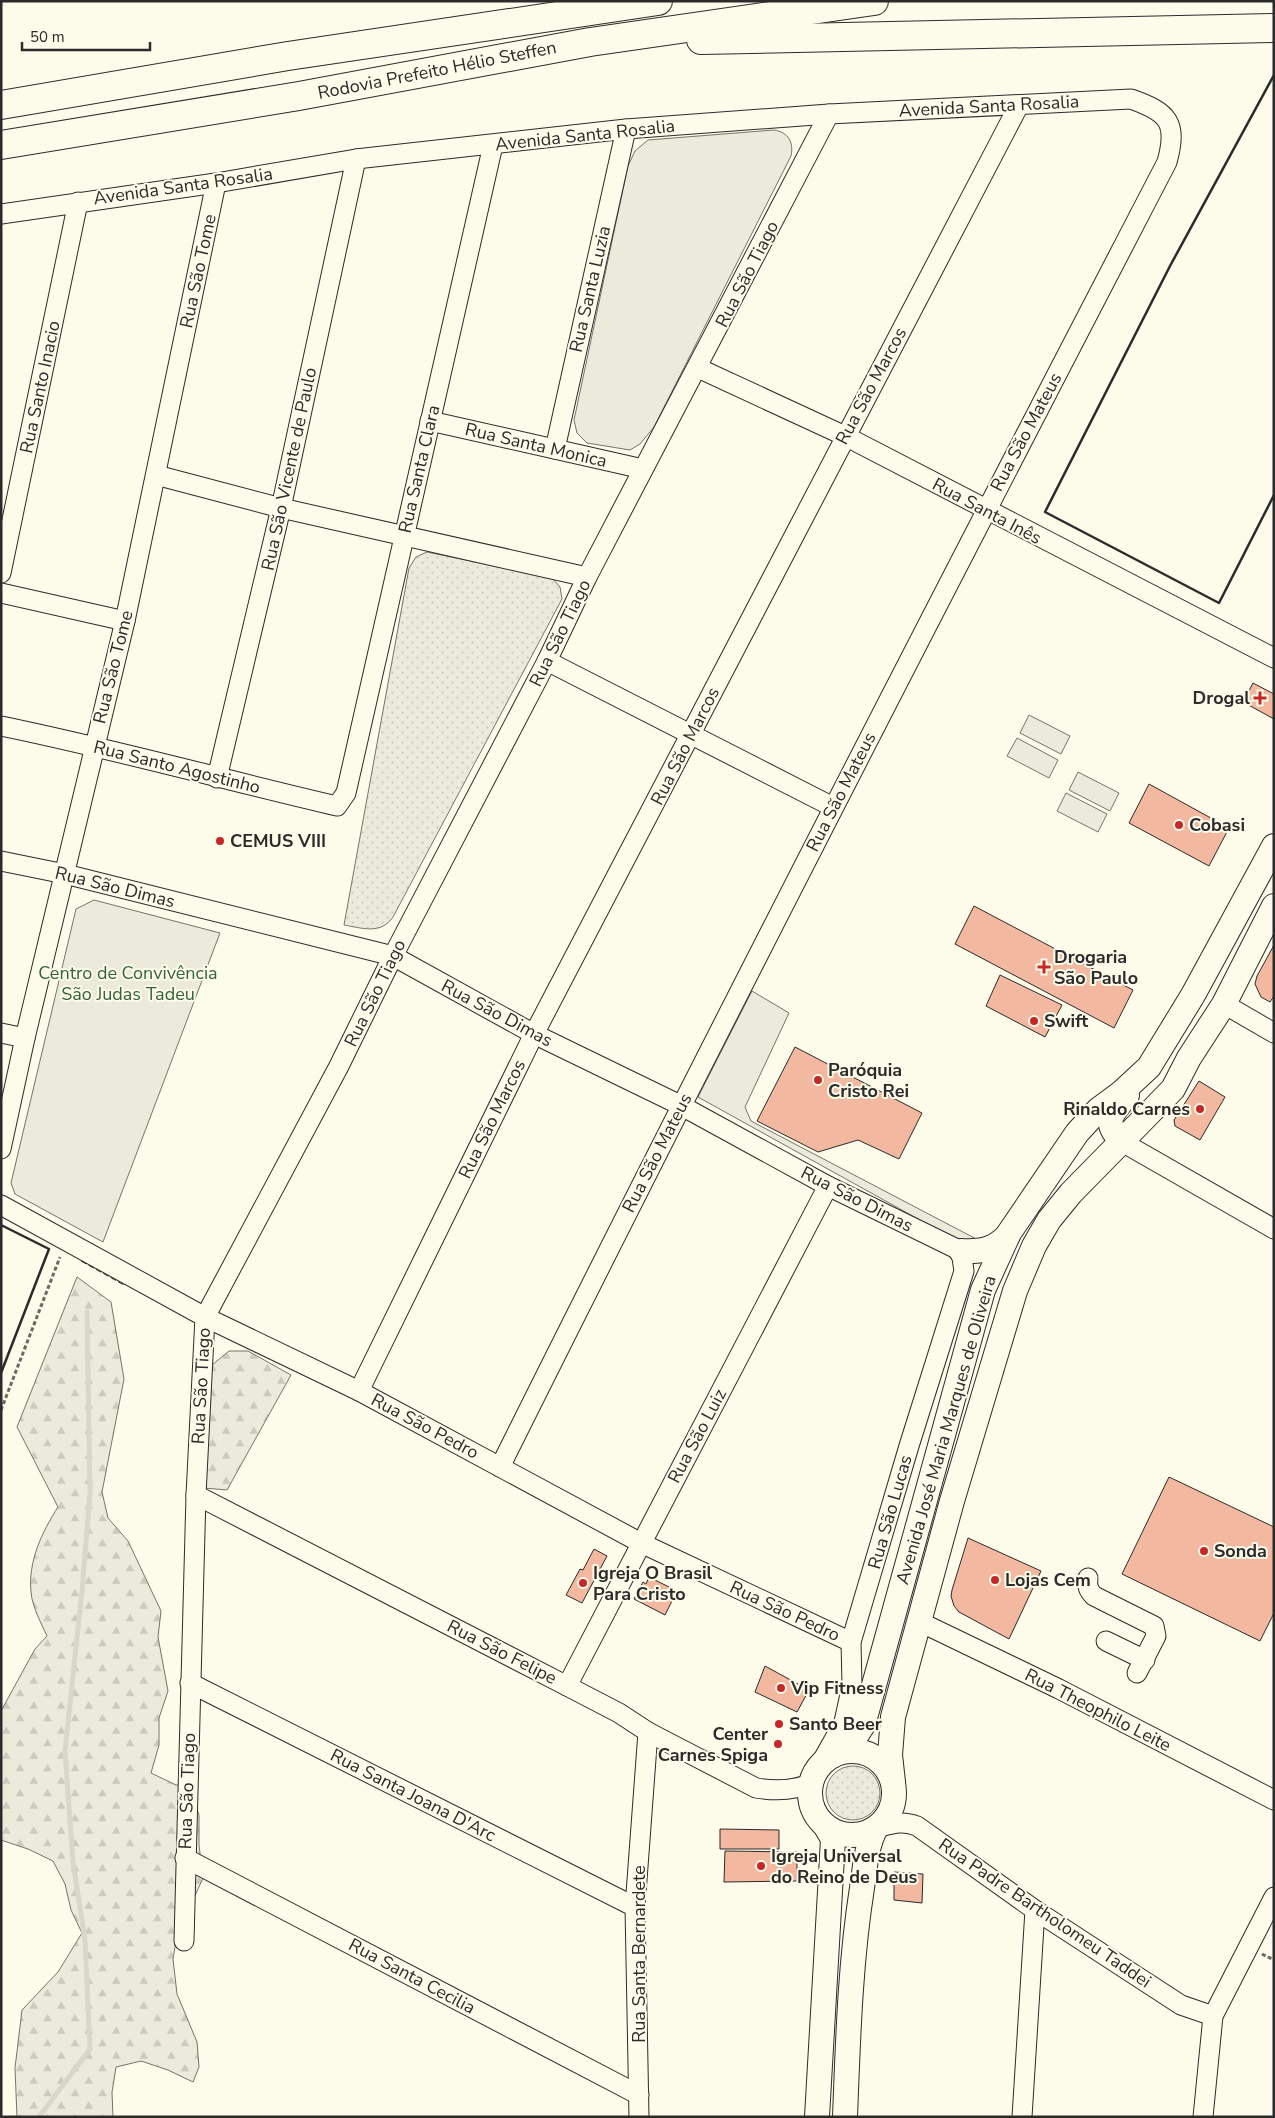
<svg xmlns="http://www.w3.org/2000/svg" width="1275" height="2118" font-family="'Nunito Sans',sans-serif">
<style>
.grass{fill:url(#grass-dots);stroke:#74746e}
.forest{fill:url(#forest-firs);stroke:#74746e}
.park{fill:#ecebdb;stroke:#74746e}
.lines{fill:none;stroke-linecap:round;stroke-linejoin:round}
.stream{stroke:#d8d7c9;stroke-width:5}
.building{fill:#f2b8a0;stroke:#2b2b2b}
.minor-casing{stroke:#2b2b2b;stroke-width:21}
.major-casing{stroke:#2b2b2b;stroke-width:26}
.highway-casing{stroke:#2b2b2b;stroke-width:30}
.path{stroke:#6a6964;stroke-width:3;stroke-dasharray:4 2.5;stroke-linecap:butt}
.minor{stroke:#fdfbea;stroke-width:19}
.major{stroke:#fdfbea;stroke-width:24}
.highway{stroke:#fdfbea;stroke-width:28}
.fence{stroke:#2b2b2b;stroke-width:1;stroke-dasharray:6 2.5;stroke-linecap:butt}
.wall{stroke:#2b2b2b;stroke-width:2.5}
.poi-dot{fill:#c62828;stroke:#fdfbea;stroke-width:2}
.labels{text-anchor:middle;stroke-width:4;stroke-linejoin:round;paint-order:stroke}
.street-label{font-size:18px;fill:#2b2b2b;stroke:#fdfbea}
.poi-label{font-size:18px;font-weight:bold;fill:#2b2b2b;stroke:#fdfbea;text-anchor:start}
.park-label{font-size:18px;fill:#34623c;stroke:#fdfbea}
</style>
<defs>
<pattern id="grass-dots" width="8" height="8" patternUnits="userSpaceOnUse" patternTransform="scale(1.25)"><rect width="8" height="8" fill="#ecebdb"/><path d="M2 2h.1M6 6h.1" fill="none" stroke="#cbcabc" stroke-width="1.8" stroke-linecap="round"/></pattern>
<pattern id="forest-firs" width="22" height="20" patternUnits="userSpaceOnUse" patternTransform="scale(1.25)"><rect width="22" height="20" fill="#ecebdb"/><path d="M5 1l3.5 6h-7zM16 11l3.5 6h-7z" fill="#cbcabc"/></pattern>
</defs>
<rect width="100%" height="100%" fill="#fdfbea"/>
<!-- grass -->
<g class="grass">
<path d="M427,552L552,578L560,587L562,599L393,917C381,935 362,928 344,925L409,568L416,557Z"/>
<circle cx="853" cy="1793" r="27"/>
</g>
<!-- forest -->
<g class="forest">
<path d="M77,1277L111,1302L124,1379L102,1492L108,1518L128,1541L161,1611L158,1637L168,1691L159,1718V1745L151,1773L176,1785H189L199,1815V1845L203,1878L177,1935L173,1959L177,1994L197,2042L199,2067L193,2082L168,2070L141,2061L116,2067L112,2092L113,2117H17L15,2068L22,2010L58,1972L82,1933L71,1910L65,1884L53,1861L28,1849L1,1840V1711L35,1649L47,1636C41,1623 32,1606 31,1592C28,1561 42,1532 58,1507L17,1427Z"/>
<path d="M229,1351H248L291,1375L227,1490L204,1488L212,1365Z"/>
</g>
<!-- park -->
<g class="park">
<path d="M774,130C788,132 794,142 791,156L654,427L640,444L630,450L587,443L577,433L574,420L628,166L635,151L648,140Z"/>
<path d="M1029,715L1070,736L1061,754L1020,733Z"/>
<path d="M1017,738L1058,760L1049,778L1007,756Z"/>
<path d="M1078,772L1119,793L1110,811L1069,790Z"/>
<path d="M1066,793L1107,814L1098,832L1057,811Z"/>
<path d="M94,900L220,933L103,1242L15,1194L11,1183L76,909Z"/>
<path d="M752,991L789,1013L745,1107L751,1121L982,1242L974,1250L698,1097Z"/>
</g>
<g class="lines">
<!-- stream -->
<path class="stream" d="M39,2117L90,2049L85,1940L73,1862L65,1751L82,1591L90,1493L87,1312"/>
</g>
<!-- building -->
<g class="building">
<path d="M1253,683L1274,694V719L1243,702Z"/>
<path d="M1149,784L1229,828L1209,866L1129,823Z"/>
<path d="M974,906L1133,990L1114,1028L955,944Z"/>
<path d="M1274,945V996L1270,1002L1261,997L1255,984L1257,976Z"/>
<path d="M1000,975L1062,1005L1045,1037L986,1006Z"/>
<path d="M795,1047L922,1113L899,1159L858,1140L818,1152L757,1121Z"/>
<path d="M1199,1081L1225,1097L1200,1140L1175,1126L1174,1120Z"/>
<path d="M1169,1477L1274,1527V1613L1260,1641L1122,1574Z"/>
<path d="M968,1538L1041,1571L1009,1639L959,1612L954,1606L951,1596L952,1590Z"/>
<path d="M594,1549L607,1556L582,1603L566,1595L580,1569L583,1570Z"/>
<path d="M649,1577L677,1591L665,1615L634,1599L643,1582L646,1584Z"/>
<path d="M765,1666L809,1690L797,1712L755,1692Z"/>
<path d="M720,1829L779,1830V1849H720Z"/>
<path d="M725,1851L797,1852V1881L724,1882Z"/>
<path d="M894,1872L923,1874L922,1903L894,1900Z"/>
</g>
<g class="lines">
<!-- minor casing -->
<g class="minor-casing">
<g id="minor">
<path d="M1,214L216,183L356,159L626,129L829,114L1131,99C1168,112 1178,122 1167,162C942,595 718,1029 500,1467"/>
<path d="M698,368L845,436L1274,658"/>
<path d="M430,421L643,469"/>
<path d="M555,449L626,129"/>
<path d="M156,475L281,508L587,577"/>
<path d="M1,573L78,202"/>
<path d="M1,593L125,621"/>
<path d="M547,661L833,807"/>
<path d="M1,726C114,749 225,780 337,806L346,793L493,145"/>
<path d="M217,778L281,508L356,159"/>
<path d="M1,861L65,874L393,956L534,1034L680,1105L828,1186L961,1251L964,1271L909,1446L851,1642L852,1685L844,1722L817,1770"/>
<path d="M1224,1004L1274,1033"/>
<path d="M1,1033L25,1038"/>
<path d="M1122,1142L1274,1229"/>
<path d="M1,1149L25,1038L125,621L216,183"/>
<path d="M1,1205L205,1317L359,1391L641,1543L851,1642"/>
<path d="M359,1391L534,1034L1019,105"/>
<path d="M196,1495L567,1686L619,1713L648,1732L756,1788C775,1791 794,1791 811,1783"/>
<path d="M1088,1578C1087,1586 1088,1590 1094,1596L1154,1626L1156,1636L1137,1673"/>
<path d="M920,1622L1059,1689L1274,1800"/>
<path d="M1106,1641L1145,1660"/>
<path d="M190,1683L635,1907"/>
<path d="M567,1686L828,1186"/>
<path d="M876,1828C892,1824 901,1820 917,1826L1035,1910L1181,2005L1213,2016"/>
<path d="M185,1858L639,2095"/>
<path d="M184,1941L196,1495L205,1317L339,1066L393,956L547,661L587,577L829,114"/>
<path d="M639,2117L635,1907L648,1732"/>
<path d="M1022,2117L1035,1910"/>
<path d="M1203,2117L1213,2016L1274,1897"/>
</g>
</g>
<!-- major casing -->
<g class="major-casing">
<g id="major">
<path d="M1122,1142C1102,1121 1111,1115 1127,1095"/>
<path d="M961,1251C981,1252 994,1250 1008,1235"/>
<circle cx="852" cy="1793" r="42"/>
<path d="M834,1755L852,1742L863,1725L983,1290L1009,1233L1077,1133L1098,1110L1121,1093L1149,1067L1193,995L1274,846"/>
<path d="M893,1782L890,1755L893,1717L952,1501L1015,1291L1034,1246L1049,1220L1071,1193L1173,1089L1189,1058L1224,1004L1274,906"/>
<path d="M817,2117L833,1839L826,1827"/>
<path d="M845,2117C848,2040 850,1964 862,1888C865,1868 866,1846 876,1828"/>
</g>
</g>
<!-- highway casing -->
<g class="highway-casing">
<g id="highway">
<path d="M701,40L1274,28"/>
<path d="M1,105L288,56L658,1"/>
<path d="M1,145L299,96L590,42L874,1"/>
</g>
</g>
<!-- path -->
<g class="path">
<path d="M1,1410L60,1257"/>
<path d="M1262,1954L1274,1960"/>
</g>
<!-- minor -->
<use href="#minor" class="minor"/>
<!-- major -->
<use href="#major" class="major"/>
<!-- highway -->
<use href="#highway" class="highway"/>
<!-- fence -->
<path class="fence" d="M81,1261L124,1285"/>
<!-- wall -->
<g class="wall">
<path d="M1274,75L1170,266L1045,512L1219,603L1274,495"/>
<path d="M1,1225L49,1249L1,1373"/>
</g>
</g>
<!-- markers -->
<g class="poi-dot">
<path d="M1257.5 690.5h5v5h5v5h-5v5h-5v-5h-5v-5h5z"/>
<circle cx="1179" cy="825" r="5"/>
<circle cx="220" cy="841" r="5"/>
<path d="M1041.5 959.5h5v5h5v5h-5v5h-5v-5h-5v-5h5z"/>
<circle cx="1034" cy="1021" r="5"/>
<circle cx="818" cy="1080" r="5"/>
<circle cx="1200" cy="1109" r="5"/>
<circle cx="1204" cy="1551" r="5"/>
<circle cx="995" cy="1580" r="5"/>
<circle cx="583" cy="1583" r="5"/>
<circle cx="781" cy="1688" r="5"/>
<circle cx="779" cy="1724" r="5"/>
<circle cx="778" cy="1744" r="5"/>
<circle cx="761" cy="1866" r="5"/>
</g>
<g class="labels">
<!-- street labels -->
<g class="street-label">
<text transform="translate(437 70) rotate(-11)" y="6">Rodovia Prefeito Hélio Steffen</text>
<text transform="translate(989 106) rotate(-3)" y="6">Avenida Santa Rosalia</text>
<text transform="translate(585 135) rotate(-6)" y="6">Avenida Santa Rosalia</text>
<text transform="translate(183 186) rotate(-8)" y="6">Avenida Santa Rosalia</text>
<text transform="translate(198 271) rotate(-78)" y="6">Rua São Tome</text>
<text transform="translate(747 274) rotate(-63)" y="6">Rua São Tiago</text>
<text transform="translate(590 289) rotate(-77)" y="6">Rua Santa Luzia</text>
<text transform="translate(871 386) rotate(-62)" y="6">Rua São Marcos</text>
<text transform="translate(40 387) rotate(-78)" y="6">Rua Santo Inacio</text>
<text transform="translate(1026 432) rotate(-62)" y="6">Rua São Mateus</text>
<text transform="translate(536 445) rotate(13)" y="6">Rua Santa Monica</text>
<text transform="translate(289 469) rotate(-78)" y="6">Rua São Vicente de Paulo</text>
<text transform="translate(419 469) rotate(-77)" y="6">Rua Santa Clara</text>
<text transform="translate(987 511) rotate(28)" y="6">Rua Santa Inês</text>
<text transform="translate(560 633) rotate(-64)" y="6">Rua São Tiago</text>
<text transform="translate(113 667) rotate(-76)" y="6">Rua São Tome</text>
<text transform="translate(685 746) rotate(-63)" y="6">Rua São Marcos</text>
<text transform="translate(177 767) rotate(14)" y="6">Rua Santo Agostinho</text>
<text transform="translate(841 792) rotate(-63)" y="6">Rua São Mateus</text>
<text transform="translate(115 887) rotate(14)" y="6">Rua São Dimas</text>
<text transform="translate(375 993) rotate(-64)" y="6">Rua São Tiago</text>
<text transform="translate(497 1013) rotate(28)" y="6">Rua São Dimas</text>
<text transform="translate(492 1119) rotate(-64)" y="6">Rua São Marcos</text>
<text transform="translate(657 1153) rotate(-63)" y="6">Rua São Mateus</text>
<text transform="translate(857 1199) rotate(27)" y="6">Rua São Dimas</text>
<text transform="translate(201 1386) rotate(-87)" y="6">Rua São Tiago</text>
<text transform="translate(425 1426) rotate(28)" y="6">Rua São Pedro</text>
<text transform="translate(946 1430) rotate(-74)" y="6">Avenida José Maria Marques de Oliveira</text>
<text transform="translate(697 1436) rotate(-62)" y="6">Rua São Luiz</text>
<text transform="translate(890 1512) rotate(-74)" y="6">Rua São Lucas</text>
<text transform="translate(785 1611) rotate(25)" y="6">Rua São Pedro</text>
<text transform="translate(502 1652) rotate(27)" y="6">Rua São Felipe</text>
<text transform="translate(1098 1710) rotate(27)" y="6">Rua Theophilo Leite</text>
<text transform="translate(187 1791) rotate(-88)" y="6">Rua São Tiago</text>
<text transform="translate(413 1795) rotate(27)" y="6">Rua Santa Joana D'Arc</text>
<text transform="translate(1045 1913) rotate(34)" y="6">Rua Padre Bartholomeu Taddei</text>
<text transform="translate(639 1954) rotate(-90)" y="6">Rua Santa Bernardete</text>
<text transform="translate(412 1976) rotate(28)" y="6">Rua Santa Cecilia</text>
</g>
<!-- poi labels -->
<g class="poi-label">
<text x="1250" y="704" text-anchor="end">Drogal</text>
<text x="1189" y="831">Cobasi</text>
<text x="230" y="847">CEMUS VIII</text>
<text x="1054" y="963">Drogaria<tspan x="1054" dy="21">São Paulo</tspan></text>
<text x="1044" y="1027">Swift</text>
<text x="828" y="1076">Paróquia<tspan x="828" dy="21">Cristo Rei</tspan></text>
<text x="1190" y="1115" text-anchor="end">Rinaldo Carnes</text>
<text x="1214" y="1557">Sonda</text>
<text x="593" y="1579">Igreja O Brasil<tspan x="593" dy="21">Para Cristo</tspan></text>
<text x="1005" y="1586">Lojas Cem</text>
<text x="791" y="1694">Vip Fitness</text>
<text x="789" y="1730">Santo Beer</text>
<text x="768" y="1740" text-anchor="end">Center<tspan x="768" dy="21">Carnes Spiga</tspan></text>
<text x="771" y="1862">Igreja Universal<tspan x="771" dy="21">do Reino de Deus</tspan></text>
</g>
<!-- park labels -->
<g class="park-label">
<text x="128" y="979">Centro de Convivência<tspan x="128" dy="21">São Judas Tadeu</tspan></text>
</g>
</g>
<!-- border -->
<rect width="1275" height="2118" fill="none" stroke="#2b2b2b" stroke-width="5"/>
<!-- scale -->
<path d="M22 42v8h128v-8" fill="none" stroke="#2b2b2b" stroke-width="2.5"/>
<text x="30" y="42" font-size="15" fill="#2b2b2b" stroke="#fdfbea" stroke-width="4" paint-order="stroke">50 m</text>
</svg>
